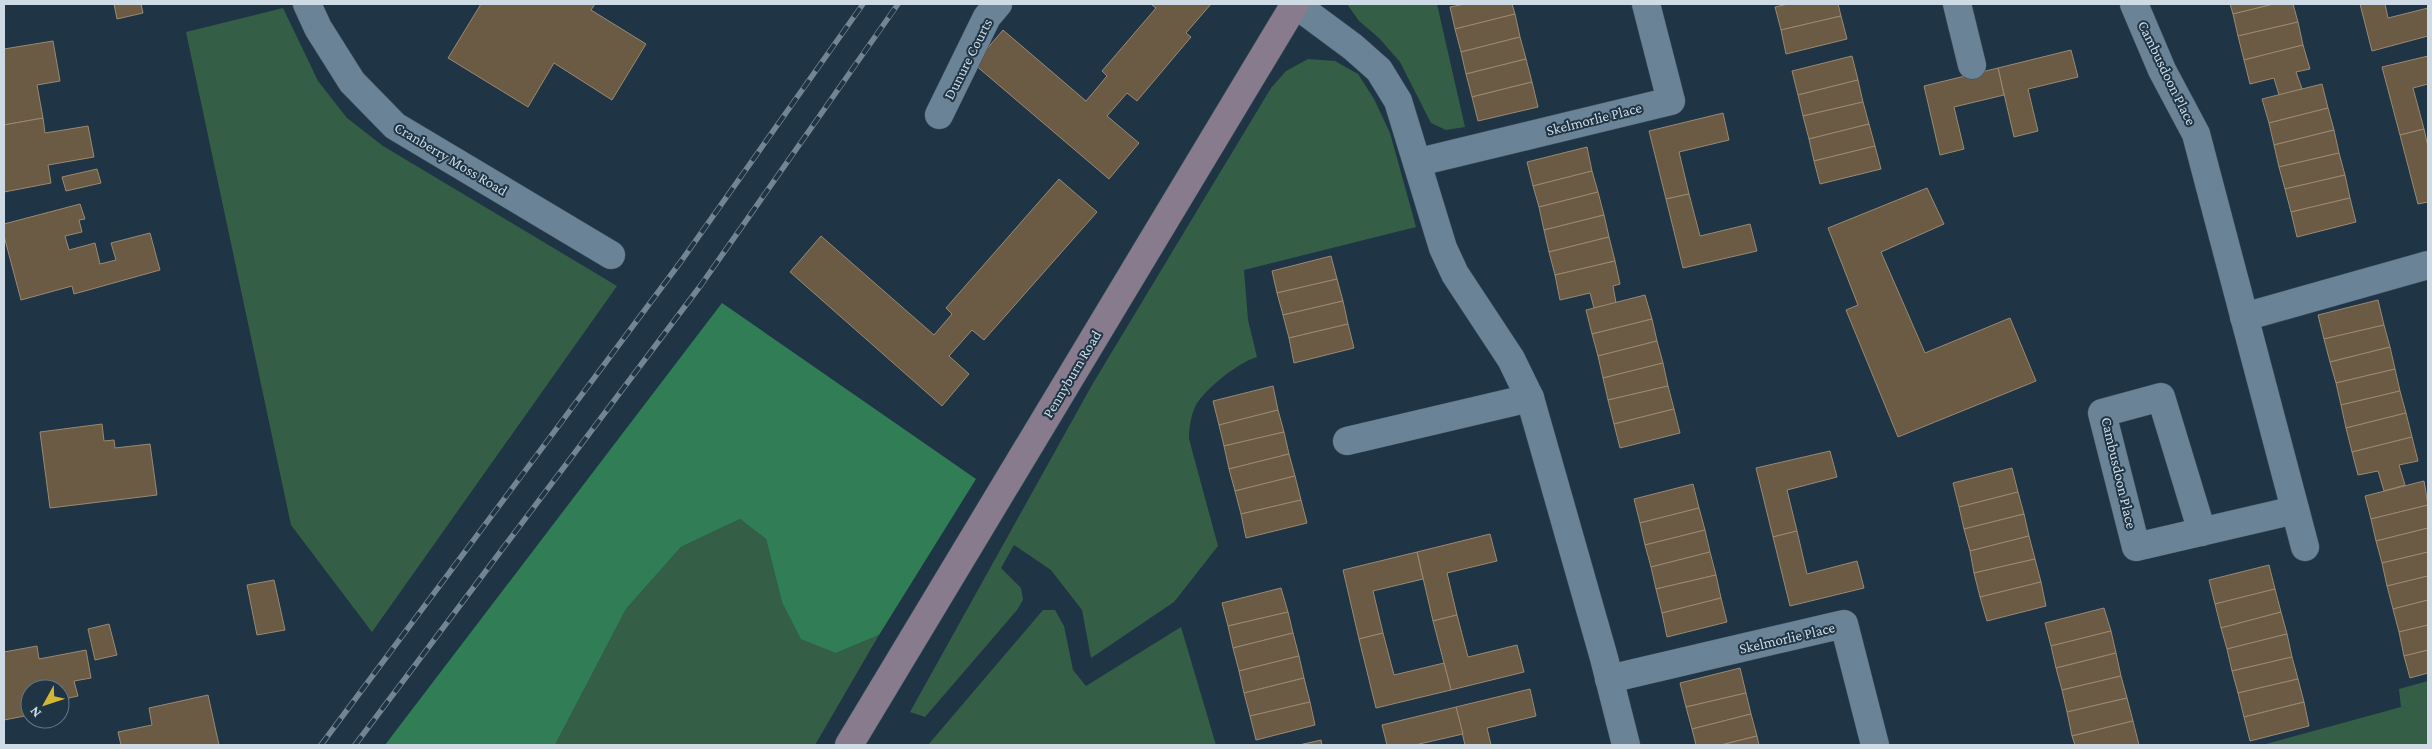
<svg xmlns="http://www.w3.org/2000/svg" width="2432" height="749" font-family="'Crimson Pro',serif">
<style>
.green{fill:#355e47}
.forest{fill:#317e56}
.building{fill:#6b5a44;stroke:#9b8971}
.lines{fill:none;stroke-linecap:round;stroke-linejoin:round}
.street-casing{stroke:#3f5260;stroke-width:29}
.secondary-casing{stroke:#3f5260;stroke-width:29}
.street{stroke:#6a8396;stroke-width:28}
.secondary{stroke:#887b8d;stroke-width:28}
.rail-casing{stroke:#738593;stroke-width:5.5}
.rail{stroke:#1f3546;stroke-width:4;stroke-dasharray:11;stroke-linecap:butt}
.labels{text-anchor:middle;stroke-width:4;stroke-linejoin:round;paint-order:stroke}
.street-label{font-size:15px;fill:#cedbe5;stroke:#1f3546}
</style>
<rect width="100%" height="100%" fill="#1f3546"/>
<!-- green -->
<g class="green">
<path d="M1347,4H1437L1465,127L1446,130L1431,123L1400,62L1379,38L1359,21Z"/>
<path d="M283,8L318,81L347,118L383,146L617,286L372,632L291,525L186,32Z"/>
<path d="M1308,59L1335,61L1358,74L1374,99L1390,133L1416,227L1244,270L1248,320L1257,357C1239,362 1206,388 1196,405C1191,415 1189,427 1189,439L1218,546L1174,602L1091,658L1082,610L1051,570L1014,545L1001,568L1021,588L1023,600L1017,610L925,717L910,712L1092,385L1271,88L1286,71Z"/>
<path d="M740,519L766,539L782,602L836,653L879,635L815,745H555L626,609L681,547Z"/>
<path d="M1043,610H1055L1064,626L1073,670L1086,686L1181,627L1216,745H928Z"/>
<path d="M2428,681V745H2262L2401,707L2399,689Z"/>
</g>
<!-- forest -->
<path class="forest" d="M722,303L976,479L879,635L836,653L801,639L782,602L766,539L740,519L681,547L626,609L555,745H385Z"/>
<!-- building -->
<g class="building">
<path d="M114,4H141L143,13L117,19Z"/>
<path d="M481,4H595L591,10L646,44L612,100L554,63L528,107L448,58Z"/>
<path d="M1151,4H1211L1186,33L1191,37L1137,101L1127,93L1107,116L1139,143L1109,179L974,64L1003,30L1086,101L1107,76L1102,71L1156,8Z"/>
<path d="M1465,4H1512L1515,14L1455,29L1450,7Z"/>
<path d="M1788,4H1838L1841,16L1781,30L1775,7Z"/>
<path d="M2230,4H2274L2233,14Z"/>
<path d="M2274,4H2293L2298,22L2238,36L2233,14Z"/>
<path d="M2360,4H2385L2388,18L2428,8V36L2372,51Z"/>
<path d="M1515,14L1520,37L1461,52L1455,29Z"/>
<path d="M1841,16L1847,39L1786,54L1781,30Z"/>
<path d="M2298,22L2303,45L2244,60L2238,36Z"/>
<path d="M1520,37L1526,59L1466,74L1461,52Z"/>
<path d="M53,41L60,81L37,85L43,118L4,125V49Z"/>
<path d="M2303,45L2310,69L2296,72L2302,89L2279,95L2274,78L2250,84L2244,60Z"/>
<path d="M2071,50L2078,77L2028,89L2038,131L2014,137L1998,68Z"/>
<path d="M1852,56L1858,80L1798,95L1792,71Z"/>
<path d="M2428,56V84L2413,88L2424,129L2400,135L2382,67Z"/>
<path d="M1526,59L1532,82L1472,97L1466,74Z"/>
<path d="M1998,68L2004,95L1954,107L1964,149L1940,155L1924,86Z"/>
<path d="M1858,80L1863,102L1803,116L1798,95Z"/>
<path d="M1532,82L1538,107L1478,121L1472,97Z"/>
<path d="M2322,84L2328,108L2269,123L2262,99Z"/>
<path d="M1863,102L1869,124L1809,139L1803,116Z"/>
<path d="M2328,108L2334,130L2274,145L2269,123Z"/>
<path d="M1723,113L1729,140L1679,152L1689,194L1666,199L1649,131Z"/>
<path d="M43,118L45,133L88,126L94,157L48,165L51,183L4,192V125Z"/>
<path d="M1869,124L1875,146L1814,161L1809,139Z"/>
<path d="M2424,129L2428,147V202L2418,204L2400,135Z"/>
<path d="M2334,130L2339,153L2279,167L2274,145Z"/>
<path d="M1875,146L1881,169L1820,184L1814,161Z"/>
<path d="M1587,147L1592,171L1533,186L1527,162Z"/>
<path d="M2339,153L2345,175L2285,189L2279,167Z"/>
<path d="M97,169L101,183L66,191L62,177Z"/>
<path d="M1592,171L1598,192L1539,207L1533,186Z"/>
<path d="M2345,175L2350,198L2291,212L2285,189Z"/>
<path d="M1059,179L1097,212L984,340L972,330L949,356L969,374L942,406L790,272L821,236L934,335L952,314L946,308Z"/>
<path d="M1927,188L1944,224L1881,252L1925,353L2010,318L2036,381L1898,437L1846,310L1858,305L1828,228Z"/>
<path d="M1598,192L1604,215L1544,230L1539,207Z"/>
<path d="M1689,194L1700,236L1750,224L1757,251L1683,268L1666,199Z"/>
<path d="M2350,198L2356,222L2297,237L2291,212Z"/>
<path d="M80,204L85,219L79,220L82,232L65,236L69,250L95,243L100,264L116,260L111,243L150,233L160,270L74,294L72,286L21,300L4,236V224Z"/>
<path d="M1604,215L1609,237L1549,252L1544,230Z"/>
<path d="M1609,237L1615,261L1555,275L1549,252Z"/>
<path d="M1331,256L1337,279L1277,293L1272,271Z"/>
<path d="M1615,261L1620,284L1613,286L1616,303L1594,308L1590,293L1560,300L1555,275Z"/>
<path d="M1337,279L1343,301L1283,315L1277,293Z"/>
<path d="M1645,295L1652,319L1592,334L1586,310Z"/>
<path d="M2378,300L2384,325L2324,339L2318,315Z"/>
<path d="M1343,301L1348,324L1289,338L1283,315Z"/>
<path d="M1652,319L1657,341L1598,356L1592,334Z"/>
<path d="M1348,324L1354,348L1294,363L1289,338Z"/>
<path d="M2384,325L2390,347L2330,362L2324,339Z"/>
<path d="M1657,341L1663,363L1603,378L1598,356Z"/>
<path d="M2390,347L2395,369L2336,383L2330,362Z"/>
<path d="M1663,363L1668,386L1608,400L1603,378Z"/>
<path d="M2395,369L2400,391L2341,405L2336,383Z"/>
<path d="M1273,386L1278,410L1219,425L1213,401Z"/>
<path d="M1668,386L1674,409L1614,424L1608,400Z"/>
<path d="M2400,391L2406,413L2346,428L2341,405Z"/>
<path d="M1674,409L1680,433L1620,448L1614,424Z"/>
<path d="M1278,410L1284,432L1224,446L1219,425Z"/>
<path d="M2406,413L2412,437L2352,452L2346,428Z"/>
<path d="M102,424L104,441L114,440L115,448L150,444L157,495L50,508L40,432Z"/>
<path d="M1284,432L1289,454L1229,469L1224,446Z"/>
<path d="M2412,437L2418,461L2399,465L2405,485L2384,491L2378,471L2358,475L2352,452Z"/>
<path d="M1830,451L1837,477L1787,490L1797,531L1773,537L1756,468Z"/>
<path d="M1289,454L1295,476L1235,491L1229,469Z"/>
<path d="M2012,468L2018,492L1959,507L1953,483Z"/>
<path d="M1295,476L1301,500L1241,514L1235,491Z"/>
<path d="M2424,481L2428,505L2371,519L2365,496Z"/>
<path d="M1693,484L1699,508L1640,523L1634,499Z"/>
<path d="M2018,492L2024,514L1964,529L1959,507Z"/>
<path d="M1301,500L1307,523L1246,538L1241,514Z"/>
<path d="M2428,505V528L2376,541L2371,519Z"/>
<path d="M1699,508L1705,530L1645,545L1640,523Z"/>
<path d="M2024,514L2029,536L1970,551L1964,529Z"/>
<path d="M2428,528V552L2382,563L2376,541Z"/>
<path d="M1705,530L1710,552L1651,567L1645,545Z"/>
<path d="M1797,531L1807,574L1857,561L1864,588L1790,606L1773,537Z"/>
<path d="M1490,534L1497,561L1447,573L1457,615L1433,621L1417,552Z"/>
<path d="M2029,536L2035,559L1974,573L1970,551Z"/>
<path d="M1417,552L1423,579L1373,591L1383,633L1359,639L1343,570Z"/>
<path d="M1710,552L1716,575L1656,589L1651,567Z"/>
<path d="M2428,552V576L2387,586L2382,563Z"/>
<path d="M2035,559L2041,582L1980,597L1974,573Z"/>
<path d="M2269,565L2275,589L2215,604L2209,580Z"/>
<path d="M1716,575L1721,598L1662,613L1656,589Z"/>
<path d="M2428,576V600L2393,609L2387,586Z"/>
<path d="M274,580L285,630L257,635L247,585Z"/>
<path d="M2041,582L2046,606L1987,621L1980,597Z"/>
<path d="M1281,588L1288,612L1228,626L1222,603Z"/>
<path d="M2275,589L2281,612L2221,628L2215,604Z"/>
<path d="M1721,598L1727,622L1667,637L1662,613Z"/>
<path d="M2428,600V625L2399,632L2393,609Z"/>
<path d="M2104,608L2111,631L2051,646L2045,623Z"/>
<path d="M1288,612L1293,633L1233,648L1228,626Z"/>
<path d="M2281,612L2287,634L2227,649L2221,628Z"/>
<path d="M1457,615L1468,657L1517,645L1524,672L1451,690L1433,621Z"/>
<path d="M109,624L117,655L95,660L88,629Z"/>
<path d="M2428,625V650L2404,656L2399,632Z"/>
<path d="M2111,631L2116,653L2056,668L2051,646Z"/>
<path d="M1293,633L1299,656L1239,671L1233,648Z"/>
<path d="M1383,633L1394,675L1444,663L1451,690L1376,708L1359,639Z"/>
<path d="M2287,634L2292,657L2232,671L2227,649Z"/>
<path d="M37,646L39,659L86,650L91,678L74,681L78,696L60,700V689H30V715L4,720V652Z"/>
<path d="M2428,650V673L2410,678L2404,656Z"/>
<path d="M2116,653L2121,676L2062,690L2056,668Z"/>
<path d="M1299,656L1304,678L1244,693L1239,671Z"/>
<path d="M2292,657L2298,679L2238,693L2232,671Z"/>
<path d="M1740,668L1746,693L1686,707L1680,683Z"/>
<path d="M2121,676L2127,698L2067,712L2062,690Z"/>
<path d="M1304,678L1310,702L1250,716L1244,693Z"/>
<path d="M2298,679L2304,702L2244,717L2238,693Z"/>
<path d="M1530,689L1536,716L1487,728L1491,745H1465L1456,707Z"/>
<path d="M1746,693L1751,714L1692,729L1686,707Z"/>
<path d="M208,695L219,745H121L118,732L152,725L149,708Z"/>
<path d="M2127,698L2133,721L2072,736L2067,712Z"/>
<path d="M1310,702L1315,725L1256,740L1250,716Z"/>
<path d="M2304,702L2309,726L2250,741L2244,717Z"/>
<path d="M1456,707L1463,734L1415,745H1387L1382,725Z"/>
<path d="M1751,714L1757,736L1721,745H1696L1692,729Z"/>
<path d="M2133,721L2139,745H2075L2072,736Z"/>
<path d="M1757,736L1759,745H1721Z"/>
<path d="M1321,740L1322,745H1299Z"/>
</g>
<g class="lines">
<!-- street casing -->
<g class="street-casing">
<g id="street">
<path d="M307,4L318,28L352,82L395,126L611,255"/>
<path d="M1295,4L1353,47L1379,70L1398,101L1443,248L1455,274L1511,359L1530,398L1604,658L1626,745"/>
<path d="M1957,4L1972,65"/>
<path d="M2134,4L2162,70L2196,134L2305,547"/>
<path d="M939,115L987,17L998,4"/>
<path d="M1419,162L1671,101L1646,4"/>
<path d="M2244,317L2428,265"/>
<path d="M1347,441L1530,398"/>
<path d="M2202,532L2161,397L2102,413L2136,547L2295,510"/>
<path d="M1609,679L1844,624L1875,745"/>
</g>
</g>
<!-- secondary casing -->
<g class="secondary-casing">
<path id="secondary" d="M849,745L1295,4"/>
</g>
<!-- street -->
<use href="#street" class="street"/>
<!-- secondary -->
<use href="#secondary" class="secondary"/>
<!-- rail casing -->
<g class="rail-casing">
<g id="rail">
<path d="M321,745L682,260L863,4"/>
<path d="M355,745L701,285L898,4"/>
</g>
</g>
<!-- rail -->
<use href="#rail" class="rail"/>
</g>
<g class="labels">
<!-- street labels -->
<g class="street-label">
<text transform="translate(968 59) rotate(-63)" y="5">Dunure Courts</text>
<text transform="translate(2167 73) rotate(64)" y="5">Cambusdoon Place</text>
<text transform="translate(1594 119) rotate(-14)" y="5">Skelmorlie Place</text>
<text transform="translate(451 159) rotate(31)" y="5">Cranberry Moss Road</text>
<text transform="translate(1072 374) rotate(-59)" y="5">Pennyburn Road</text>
<text transform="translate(2119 473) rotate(77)" y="5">Cambusdoon Place</text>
<text transform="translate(1787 638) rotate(-13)" y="5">Skelmorlie Place</text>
</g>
</g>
<!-- border -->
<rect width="2432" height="749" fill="none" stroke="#cedbe5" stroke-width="10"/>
<!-- north arrow -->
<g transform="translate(45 704) rotate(230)"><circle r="24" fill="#1f3546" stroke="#657786"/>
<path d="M0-4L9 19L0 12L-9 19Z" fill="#d4b635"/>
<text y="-8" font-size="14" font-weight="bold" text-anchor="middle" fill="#cedbe5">N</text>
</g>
</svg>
